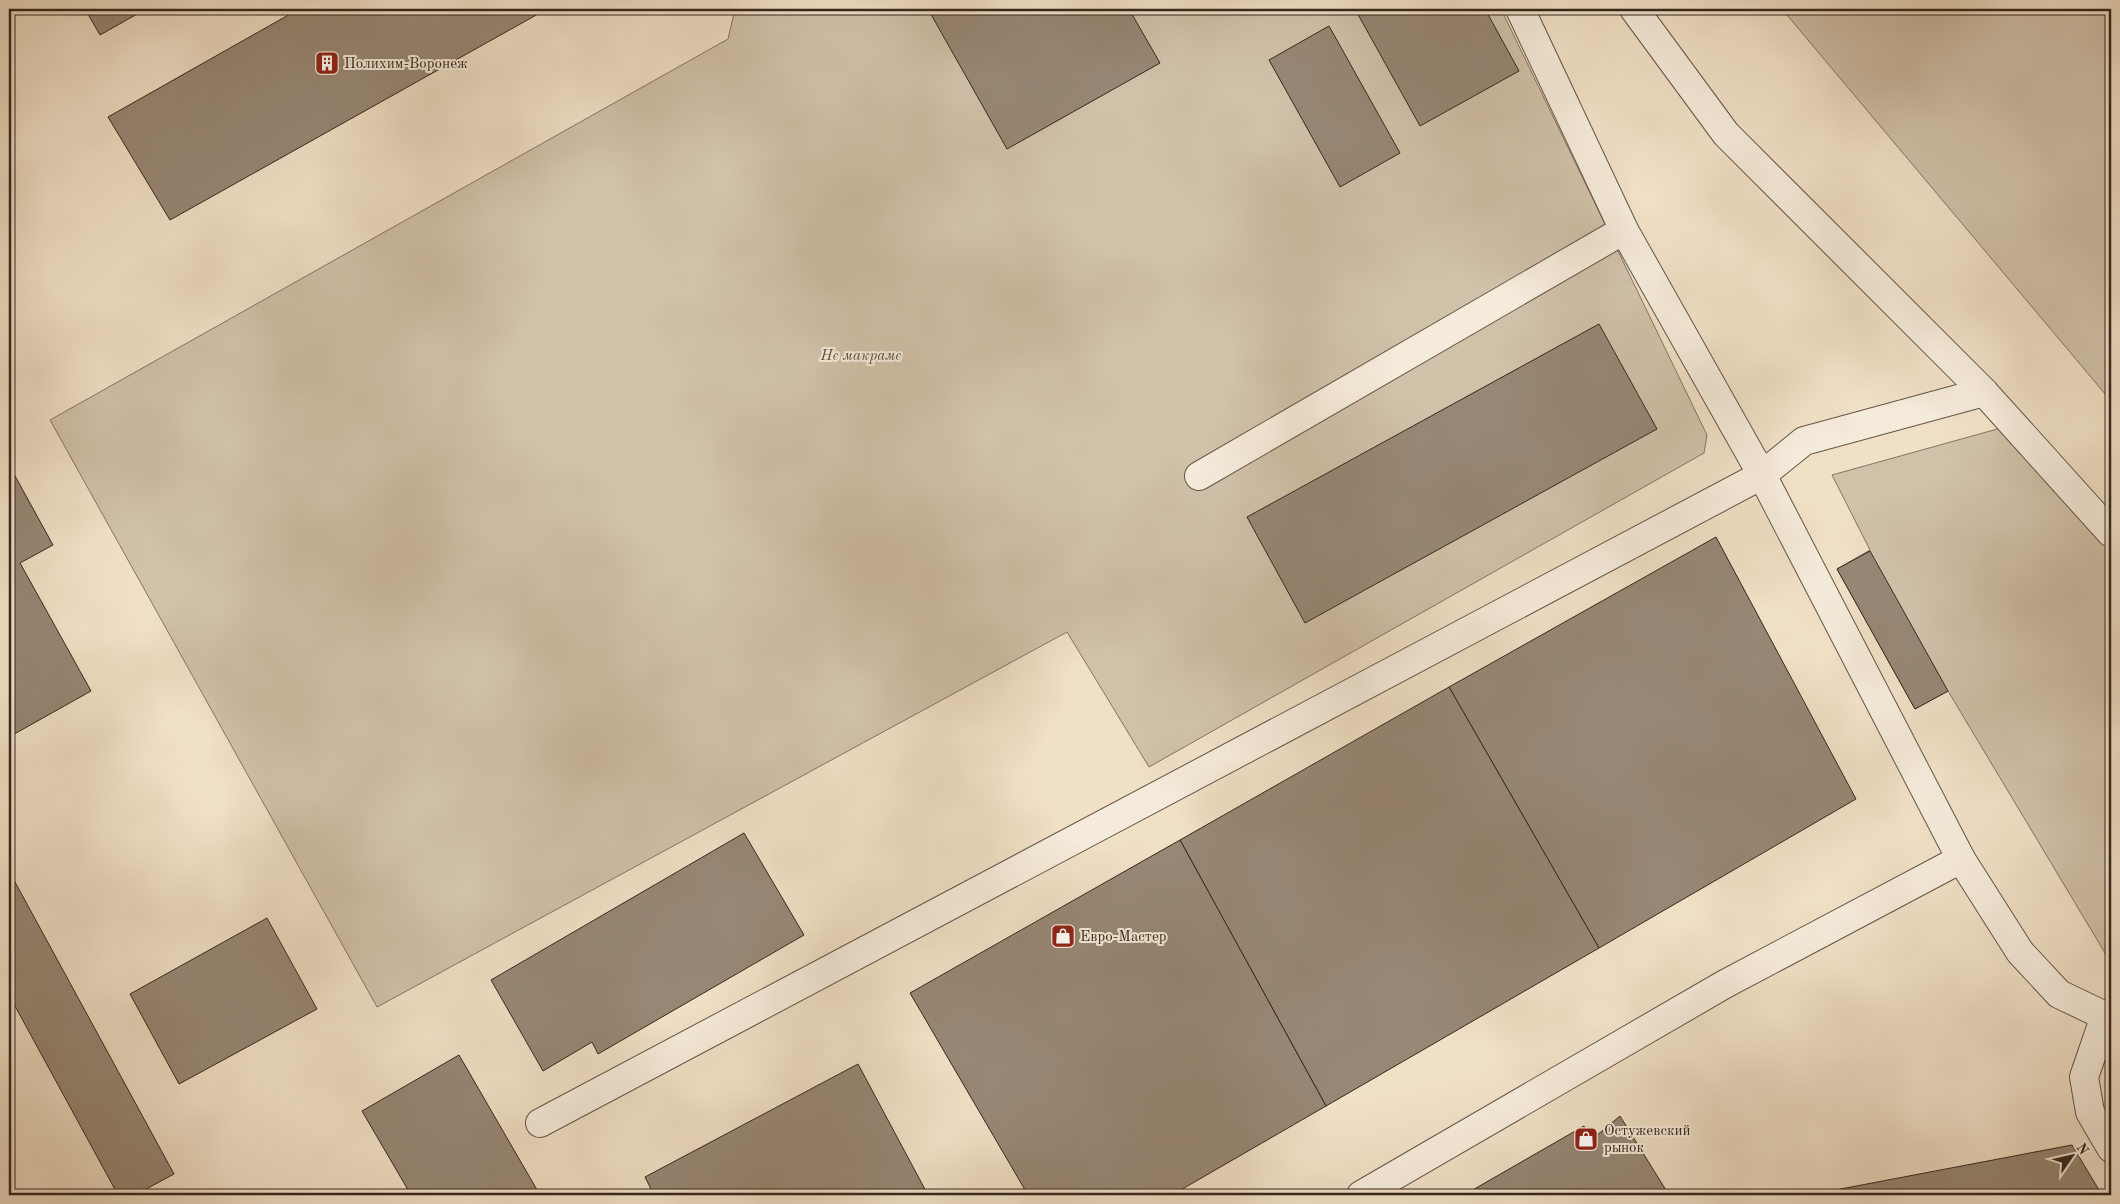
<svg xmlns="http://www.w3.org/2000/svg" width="2120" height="1204" font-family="'Old Standard TT',serif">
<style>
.green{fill:#d0c1a9;stroke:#837464}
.building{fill:#978775;stroke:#36271e}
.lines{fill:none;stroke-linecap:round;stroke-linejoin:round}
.minor-casing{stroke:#645548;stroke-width:30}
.minor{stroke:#f5ebda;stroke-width:28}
.labels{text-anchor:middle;stroke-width:4;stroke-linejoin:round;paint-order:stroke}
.poi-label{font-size:15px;fill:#36271e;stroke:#f5ebda;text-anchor:start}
.park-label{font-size:15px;font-style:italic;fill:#5c4e41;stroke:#f5ebda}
</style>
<rect width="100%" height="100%" fill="#f0e0c6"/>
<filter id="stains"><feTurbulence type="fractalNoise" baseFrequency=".004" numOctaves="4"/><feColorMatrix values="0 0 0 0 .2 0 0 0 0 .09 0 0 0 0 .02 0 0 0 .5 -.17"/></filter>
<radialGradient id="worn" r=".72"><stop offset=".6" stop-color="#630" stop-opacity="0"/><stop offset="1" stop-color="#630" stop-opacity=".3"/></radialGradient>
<!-- green -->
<g class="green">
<path d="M735,9H1501L1707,435L1704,453L1149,767L1067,632L377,1007L50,420L728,39Z"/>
<path d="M1782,9H2111V401Z"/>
<path d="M2001,428L2111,548V963L1948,691L1915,709L1837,569L1870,550L1832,475Z"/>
</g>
<!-- building -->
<g class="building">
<path d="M85,9H146L100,35Z"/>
<path d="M299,9H547L170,220L108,117Z"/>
<path d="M928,9H1129L1160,63L1007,149Z"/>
<path d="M1355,9H1485L1519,71L1420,126Z"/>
<path d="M1329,26L1400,153L1340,187L1269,60Z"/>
<path d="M1599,324L1657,429L1305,623L1247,517Z"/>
<path d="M9,465L53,545L20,563L91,691L9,737Z"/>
<path d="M1716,537L1856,799L1599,948L1449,687Z"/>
<path d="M1870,551L1948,691L1915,709L1837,569Z"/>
<path d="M1449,687L1599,948L1326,1106L1180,840Z"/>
<path d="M744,833L804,935L598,1054L592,1042L543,1071L491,980Z"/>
<path d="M1180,840L1326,1106L1172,1195H1028L910,993Z"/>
<path d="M9,871L174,1174L135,1195H118L9,995Z"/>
<path d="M267,918L317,1009L179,1084L130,994Z"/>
<path d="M459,1055L540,1195H411L362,1111Z"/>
<path d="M858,1064L928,1195H654L645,1177Z"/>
<path d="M1620,1116L1669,1195H1464L1584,1126L1590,1141Z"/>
<path d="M2072,1145L2102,1195H1809Z"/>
</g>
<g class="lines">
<!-- minor casing -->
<g class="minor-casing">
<g id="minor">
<path d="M1520,9L1624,230L1762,475L1961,859L2020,952L2059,994L2105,1016L2111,1014"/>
<path d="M1634,9L1726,134L1984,392L2111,533"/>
<path d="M1199,476L1624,230"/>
<path d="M2105,1016L2084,1077L2090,1112L2111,1148"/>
<path d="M540,1123L1762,475L1804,441L1984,392"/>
<path d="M1361,1195L1725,984L1961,859"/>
</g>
</g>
<!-- minor -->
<use href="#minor" class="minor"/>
</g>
<!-- icons -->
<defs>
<g id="building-square" transform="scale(1.25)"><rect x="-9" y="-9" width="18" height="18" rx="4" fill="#8f2418" stroke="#f5ebda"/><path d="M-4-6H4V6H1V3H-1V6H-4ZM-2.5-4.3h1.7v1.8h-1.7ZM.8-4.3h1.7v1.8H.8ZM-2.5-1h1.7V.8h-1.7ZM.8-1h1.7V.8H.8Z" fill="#fff"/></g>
<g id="shop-square" transform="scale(1.25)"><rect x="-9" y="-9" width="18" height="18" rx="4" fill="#8f2418" stroke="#f5ebda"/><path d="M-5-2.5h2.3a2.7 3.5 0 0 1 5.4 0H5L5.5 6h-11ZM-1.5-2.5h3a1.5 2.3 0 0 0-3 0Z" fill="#fff"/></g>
</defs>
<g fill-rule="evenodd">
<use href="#building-square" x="327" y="63"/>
<use href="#shop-square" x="1063" y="936"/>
<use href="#shop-square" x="1586" y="1139"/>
</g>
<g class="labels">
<!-- poi labels -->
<g class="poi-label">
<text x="344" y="68">Полихим-Воронеж</text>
<text x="1080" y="941">Евро-Мастер</text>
<text x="1604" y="1135">Остужевский<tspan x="1604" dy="17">рынок</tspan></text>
</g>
<!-- park labels -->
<g class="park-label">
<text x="861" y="360">Не макраме</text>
</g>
</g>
<!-- margin -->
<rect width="2120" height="1204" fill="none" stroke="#f0e0c6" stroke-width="30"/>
<rect x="10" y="10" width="2100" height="1184" fill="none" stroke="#36271e" stroke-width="2.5"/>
<rect x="15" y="15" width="2090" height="1174" fill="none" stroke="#36271e"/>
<!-- north arrow -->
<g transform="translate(2072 1156) rotate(56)" stroke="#f5ebda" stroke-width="4" paint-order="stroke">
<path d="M0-4L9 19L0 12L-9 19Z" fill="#36271e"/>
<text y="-8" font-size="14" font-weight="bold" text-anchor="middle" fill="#36271e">N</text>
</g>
<rect width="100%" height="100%" filter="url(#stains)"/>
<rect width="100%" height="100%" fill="url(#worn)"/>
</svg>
